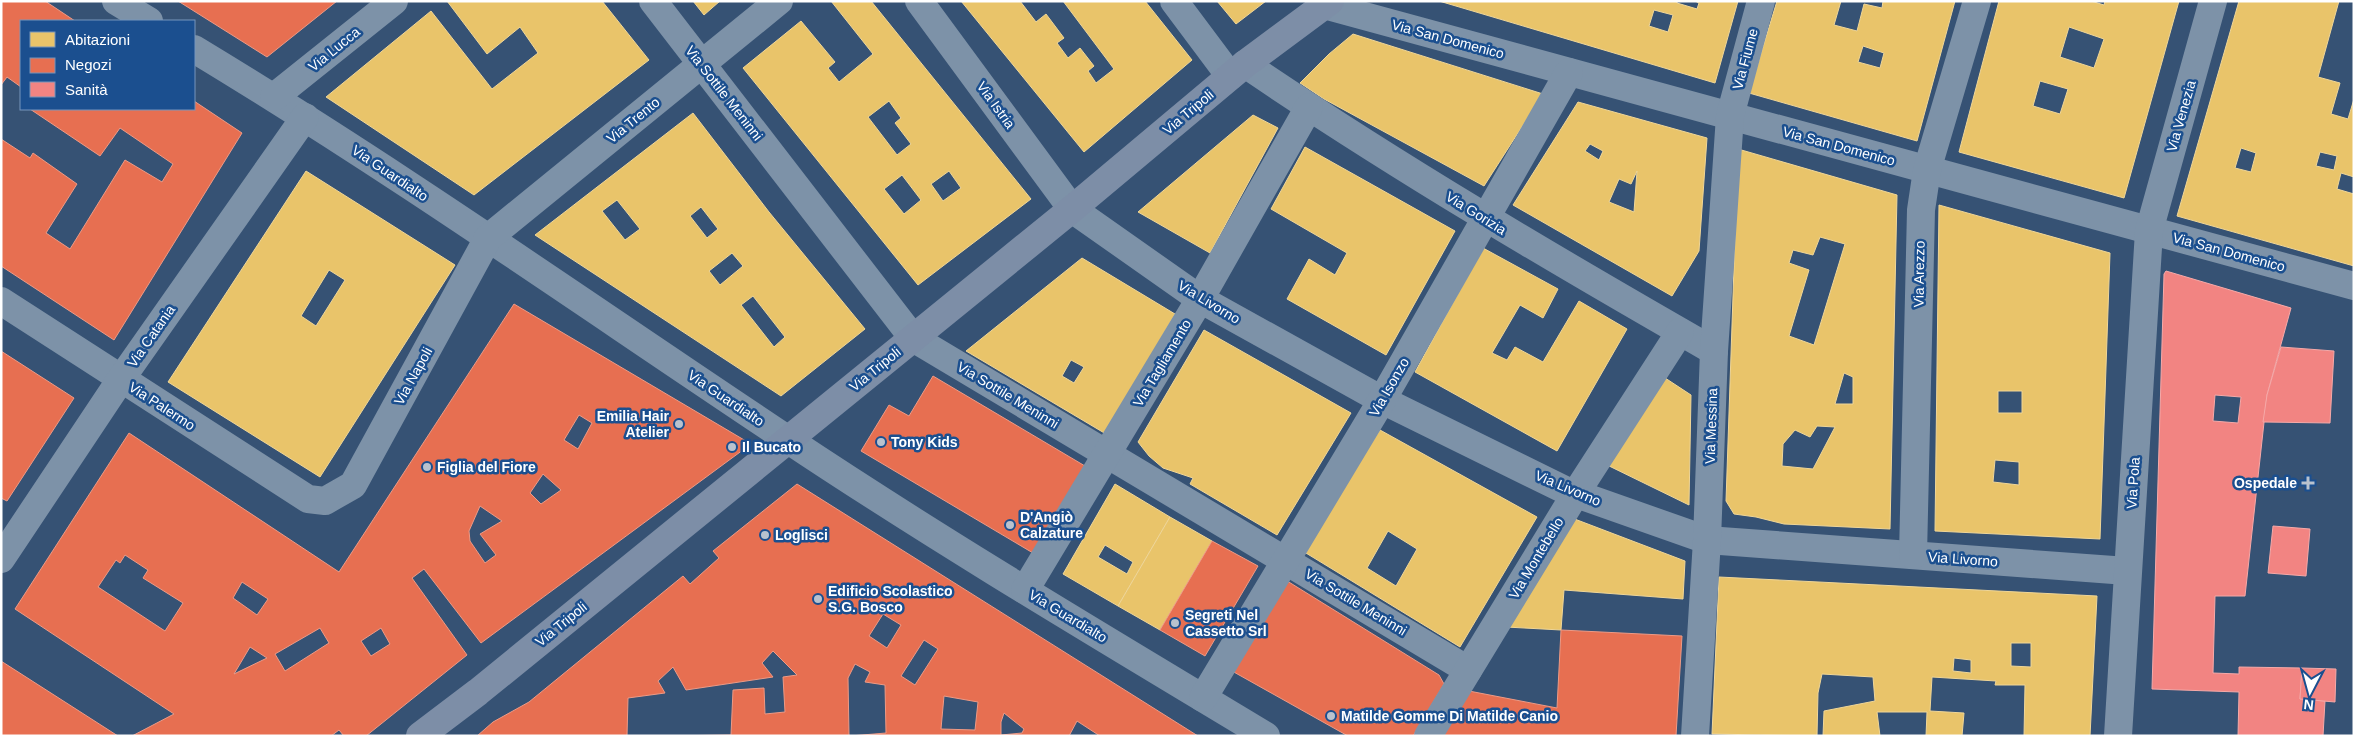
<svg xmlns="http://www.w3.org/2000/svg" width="2355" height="737" font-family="Arial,sans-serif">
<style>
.homes{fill:#e9c46a;stroke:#f0d697;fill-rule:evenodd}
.shops{fill:#e76f51;stroke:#ee9a85;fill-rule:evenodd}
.health{fill:#f28482;stroke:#f6a9a8;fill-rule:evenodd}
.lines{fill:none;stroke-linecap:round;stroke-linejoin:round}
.minor{stroke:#7d92a8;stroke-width:28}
.major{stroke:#7d8ea7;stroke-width:28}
.poi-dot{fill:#b9c2ce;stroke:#1b4f8f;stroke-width:2}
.labels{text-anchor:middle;stroke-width:5;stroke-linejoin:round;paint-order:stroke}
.street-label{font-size:14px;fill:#fff;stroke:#1b4f8f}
.poi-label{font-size:14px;font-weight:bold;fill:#fff;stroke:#1b4f8f;text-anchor:start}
</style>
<rect width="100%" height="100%" fill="#365274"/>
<!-- homes -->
<g class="homes">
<path d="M447,1H602L649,60L474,195L326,97L431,11L492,89L538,53L520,27L487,54Z"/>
<path d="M693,1H720L704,15Z"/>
<path d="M831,1H871L1031,199L918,285L743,68L801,21L835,62L828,68L839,82L873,54ZM889,101L901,118L895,123L911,144L897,155L868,117ZM949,171L961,188L943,201L931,184ZM902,175L921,200L904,214L884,189Z"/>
<path d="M961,1H1020L1036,22L1046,14L1064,38L1057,43L1068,58L1080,48L1094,66L1088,71L1096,83L1114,69L1063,1H1145L1192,60L1084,152Z"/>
<path d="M1217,1H1266L1236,24Z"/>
<path d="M1439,1H1677V3L1697,9L1699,3L1695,1H1738L1715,83ZM1654,10L1673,15L1668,32L1649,26Z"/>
<path d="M1777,1H1841L1834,25L1857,31L1864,4L1882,8L1883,1H1955L1917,141L1749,93ZM1863,46L1884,53L1880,68L1858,62Z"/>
<path d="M1999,1H2091L2104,5L2105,1H2179L2124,198L1959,152ZM2069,27L2104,39L2094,68L2060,57ZM2040,81L2068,89L2060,114L2033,106Z"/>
<path d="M2239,1H2339L2318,77L2340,83L2331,114L2348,119L2354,99V177L2341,173L2337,189L2354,194V266L2177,216ZM2241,148L2256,153L2251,172L2235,168ZM2320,152L2337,156L2334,170L2316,166Z"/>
<path d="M1353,34L1543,94L1484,186L1324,99L1300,83L1329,54Z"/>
<path d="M1578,102L1707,138L1699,251L1672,296L1513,205ZM1590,144L1603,151L1599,160L1585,151ZM1637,171L1634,212L1609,202L1619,179L1631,184Z"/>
<path d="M693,113L769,212L865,329L781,396L535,235ZM617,200L640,229L625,240L602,211ZM701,207L718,229L707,238L690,216ZM732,253L743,266L720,285L709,271ZM753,296L785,337L774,347L741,305Z"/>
<path d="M1253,115L1278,128L1210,253L1138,212Z"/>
<path d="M1305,147L1455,231L1386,355L1287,299L1309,259L1335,275L1347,253L1271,209Z"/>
<path d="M1738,149L1897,195L1890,529L1784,524L1756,517L1734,514L1726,501ZM1820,237L1845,244L1814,345L1789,336L1809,270L1789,263L1793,250L1813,255ZM1844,373L1853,377V404H1835ZM1817,426L1835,427L1813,469L1782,466L1783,444L1795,430L1810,437Z"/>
<path d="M306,171L455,265L320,477L168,382ZM329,270L345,280L316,326L301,316Z"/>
<path d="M1939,205L2110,253L2100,539L1935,531ZM1998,391H2022V413H1998ZM1995,460L2019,462V485L1993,482Z"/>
<path d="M1483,248L1558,289L1543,318L1520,305L1492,353L1507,360L1515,347L1543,362L1579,301L1627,329L1557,451L1415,372Z"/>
<path d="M1082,258L1175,314L1106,434L966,351ZM1071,360L1084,367L1074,383L1062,376Z"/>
<path d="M1204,330L1351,413L1277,535L1190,484L1193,478L1163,468L1149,456L1138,442Z"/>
<path d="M1656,372L1691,395L1689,505L1603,463Z"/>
<path d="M1380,430L1537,517L1460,647L1301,550ZM1388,531L1417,549L1396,586L1367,568Z"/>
<path d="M1115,484L1170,517L1118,606L1063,574ZM1105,545L1133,562L1127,574L1098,557Z"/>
<path d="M1170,517L1212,541L1160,630L1118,606Z"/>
<path d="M1572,518L1685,561L1683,599L1564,590L1561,630L1506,627Z"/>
<path d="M1719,577L2097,596L2090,736H2024L2025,685H1995L1996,681L1932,677L1930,711L1964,713L1962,736H1926L1927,712H1877L1880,736H1823L1824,711L1875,701L1873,677L1822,674L1818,693L1817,736L1712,734ZM2011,643H2031V667L2011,666ZM1954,658L1971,660V673L1953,671Z"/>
</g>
<!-- shops -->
<g class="shops">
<path d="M1,1H45L75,21H21V87L7,77L1,85Z"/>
<path d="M178,1H337L267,57Z"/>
<path d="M194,101L242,133L114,340L1,266V139L30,158L33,153L77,184L46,233L70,249L125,160L162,182L173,164L120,128L100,156L30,109H194Z"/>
<path d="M514,304L751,444L481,643L424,569L412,578L467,655L366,736H344L339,730L331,736H132L174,714L15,609L129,433L339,572ZM579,415L592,423L578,449L564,440ZM543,474L561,490L541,504L530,493ZM480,506L502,521L480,534L496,555L485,563L470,541L469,531ZM125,555L148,570L143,578L183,603L165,631L98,587L116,560L120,563ZM242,582L268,599L257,615L233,598ZM320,628L329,643L285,671L275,654ZM381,628L390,644L371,656L361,641ZM250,647L267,658L234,674Z"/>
<path d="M1,351L74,398L7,501L1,498Z"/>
<path d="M933,376L1085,466L1033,553L861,451L889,405L909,416Z"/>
<path d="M797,484L1198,736H1100L1077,721L1069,736H850L886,733L885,685L865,682L870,672L855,664L848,678L849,736H662L731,735L733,690L764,688L765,714L785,712L783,677L797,675L773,651L762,663L773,677L686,690L673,667L658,681L665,693L628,698L627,736H477L493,722L529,702L683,576L690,584L719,558L713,551ZM883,614L901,625L887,648L869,636ZM924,640L938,649L915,685L901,676ZM944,696L978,702L975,730L941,729ZM1004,713L1024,729L1022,733L1001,735V722Z"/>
<path d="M1212,541L1258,566L1205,656L1160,630Z"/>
<path d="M1284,579L1439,675L1444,684L1413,736H1348L1232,671Z"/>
<path d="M1561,630L1682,636L1676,736H1441L1469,691L1557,708Z"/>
<path d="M1,661L118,736H1Z"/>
</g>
<!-- health -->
<g class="health">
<path d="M2166,271L2291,308L2267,395L2245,596H2215L2213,673L2239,674V667L2302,668L2300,699L2325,701L2323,736H2238L2239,692L2152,689L2164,274ZM2215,395L2241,397L2238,423L2213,421Z"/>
<path d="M2281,347L2334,351L2330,423L2263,422L2267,395Z"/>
<path d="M2273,526L2310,529L2306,576L2268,573Z"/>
<path d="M2302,668L2336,669L2335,702L2300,699Z"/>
</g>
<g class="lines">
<!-- minor -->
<g class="minor">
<path d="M116,1L149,21"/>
<path d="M653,1L913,338L1468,670"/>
<path d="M919,1L1072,209L1200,299L1382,400L1565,490L1707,540L2127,571"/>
<path d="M1174,1L1230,76"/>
<path d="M1324,5L2354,286"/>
<path d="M194,49C396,171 590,308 787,439C943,543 1105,639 1266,736"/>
<path d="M1245,64C1397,167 1555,260 1714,351"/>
<path d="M274,97L394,1"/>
<path d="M1,301L308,499L325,501L353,485L488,238L779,1"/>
<path d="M1913,555L1921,210L1927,170L1977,1"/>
<path d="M1,559L121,379L305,117"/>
<path d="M1025,590L1200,299L1309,107"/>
<path d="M1203,698L1382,400L1569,72"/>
<path d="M1428,736L1576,493L1680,332"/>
<path d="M1695,736L1707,540L1714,351L1730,116L1761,1"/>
<path d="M2118,736L2149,231L2213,1"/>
</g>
<!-- major -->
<path class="major" d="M420,736L478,692L1072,209L1245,64L1330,1"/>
</g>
<!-- markers -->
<g class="poi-dot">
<circle cx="679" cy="424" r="5"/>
<circle cx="881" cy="442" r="5"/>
<circle cx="732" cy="447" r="5"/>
<circle cx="427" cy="467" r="5"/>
<path d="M2305.5 475.5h5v5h5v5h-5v5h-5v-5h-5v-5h5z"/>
<circle cx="1010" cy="525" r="5"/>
<circle cx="765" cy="535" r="5"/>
<circle cx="818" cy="599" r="5"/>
<circle cx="1175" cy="623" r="5"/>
<circle cx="1331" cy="716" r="5"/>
</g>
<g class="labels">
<!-- street labels -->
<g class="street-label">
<text transform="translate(1448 39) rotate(15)" y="5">Via San Domenico</text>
<text transform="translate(334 49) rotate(-39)" y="5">Via Lucca</text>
<text transform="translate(1745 59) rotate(-75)" y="5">Via Fiume</text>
<text transform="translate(724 93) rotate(52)" y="5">Via Sottile Meninni</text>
<text transform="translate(996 105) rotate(54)" y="5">Via Istria</text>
<text transform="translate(1188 112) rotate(-40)" y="5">Via Tripoli</text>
<text transform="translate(2181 116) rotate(-74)" y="5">Via Venezia</text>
<text transform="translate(633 120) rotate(-39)" y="5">Via Trento</text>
<text transform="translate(1839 146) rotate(15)" y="5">Via San Domenico</text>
<text transform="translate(390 173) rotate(34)" y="5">Via Guardialto</text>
<text transform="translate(1476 213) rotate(32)" y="5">Via Gorizia</text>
<text transform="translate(2229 252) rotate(15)" y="5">Via San Domenico</text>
<text transform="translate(1919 274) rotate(-89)" y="5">Via Arezzo</text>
<text transform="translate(1209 302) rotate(31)" y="5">Via Livorno</text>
<text transform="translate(151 336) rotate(-55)" y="5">Via Catania</text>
<text transform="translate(1162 363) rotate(-59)" y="5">Via Tagliamento</text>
<text transform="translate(875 369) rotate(-39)" y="5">Via Tripoli</text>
<text transform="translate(413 376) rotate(-61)" y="5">Via Napoli</text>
<text transform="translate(1389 387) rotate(-60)" y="5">Via Isonzo</text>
<text transform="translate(1008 395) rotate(31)" y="5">Via Sottile Meninni</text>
<text transform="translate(726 398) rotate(34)" y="5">Via Guardialto</text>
<text transform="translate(162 406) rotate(33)" y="5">Via Palermo</text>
<text transform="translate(1711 426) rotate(-88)" y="5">Via Messina</text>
<text transform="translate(2133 483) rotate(-86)" y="5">Via Pola</text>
<text transform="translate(1568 488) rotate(23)" y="5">Via Livorno</text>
<text transform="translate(1536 558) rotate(-59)" y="5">Via Montebello</text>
<text transform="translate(1963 559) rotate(4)" y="5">Via Livorno</text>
<text transform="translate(1356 602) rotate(31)" y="5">Via Sottile Meninni</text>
<text transform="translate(1068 616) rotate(31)" y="5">Via Guardialto</text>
<text transform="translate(561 624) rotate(-39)" y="5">Via Tripoli</text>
</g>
<!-- poi labels -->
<g class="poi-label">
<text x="669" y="421" text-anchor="end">Emilia Hair<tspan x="669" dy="16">Atelier</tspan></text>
<text x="891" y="447">Tony Kids</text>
<text x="742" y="452">Il Bucato</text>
<text x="437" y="472">Figlia del Fiore</text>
<text x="2297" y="488" text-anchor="end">Ospedale</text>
<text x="1020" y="522">D'Angiò<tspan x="1020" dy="16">Calzature</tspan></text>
<text x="775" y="540">Loglisci</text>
<text x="828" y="596">Edificio Scolastico<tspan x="828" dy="16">S.G. Bosco</tspan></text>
<text x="1185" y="620">Segreti Nel<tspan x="1185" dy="16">Cassetto Srl</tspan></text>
<text x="1341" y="721">Matilde Gomme Di Matilde Canio</text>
</g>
</g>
<!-- border -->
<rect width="2355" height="737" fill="none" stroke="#ffffff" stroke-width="5"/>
<!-- legend -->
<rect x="20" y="20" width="175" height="90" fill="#1b4f8f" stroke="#7695bc"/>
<rect x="30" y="32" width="25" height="15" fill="#e9c46a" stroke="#7695bc"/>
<text x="65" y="45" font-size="15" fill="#ffffff">Abitazioni</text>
<rect x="30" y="58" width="25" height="15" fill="#e76f51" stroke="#7695bc"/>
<text x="65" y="70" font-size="15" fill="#ffffff">Negozi</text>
<rect x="30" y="82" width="25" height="15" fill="#f28482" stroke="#7695bc"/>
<text x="65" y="95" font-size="15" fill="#ffffff">Sanità</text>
<!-- north arrow -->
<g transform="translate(2310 692) rotate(186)" stroke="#1b4f8f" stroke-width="4" paint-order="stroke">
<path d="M0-4L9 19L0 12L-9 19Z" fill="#ffffff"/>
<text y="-8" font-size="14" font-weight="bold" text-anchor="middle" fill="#ffffff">N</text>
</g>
</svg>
